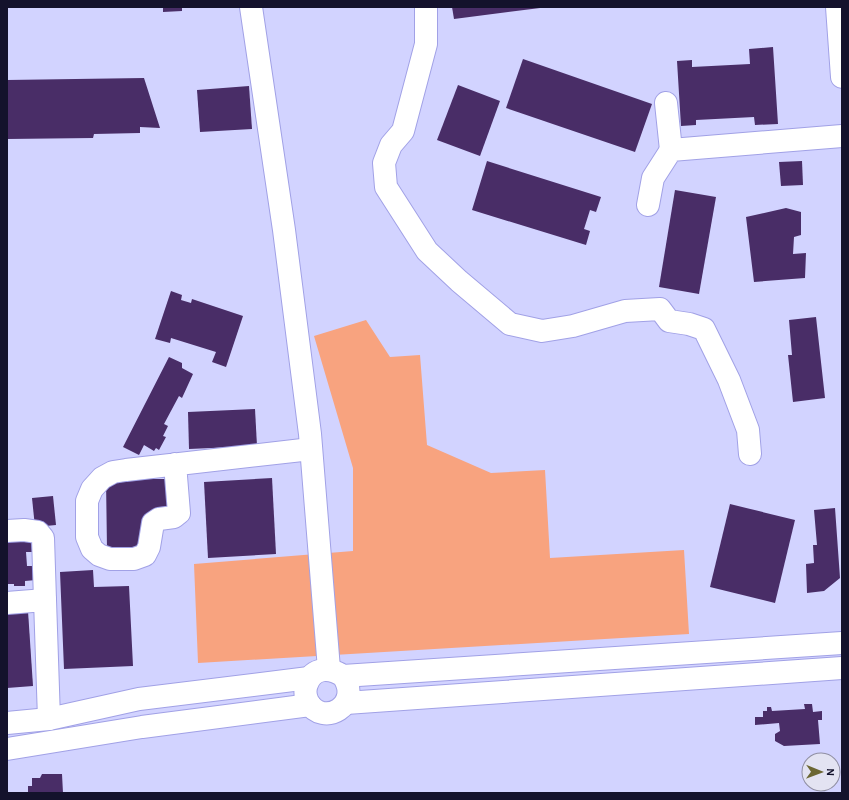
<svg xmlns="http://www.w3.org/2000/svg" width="849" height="800" font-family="'Alegreya Sans',sans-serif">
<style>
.green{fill:#f8a37f}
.building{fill:#492d67}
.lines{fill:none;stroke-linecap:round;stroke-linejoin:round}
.minor-casing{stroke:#a1a1e6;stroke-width:24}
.major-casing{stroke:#a1a1e6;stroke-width:24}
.minor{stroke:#fff;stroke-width:22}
.major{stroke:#fff;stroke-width:22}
</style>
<rect width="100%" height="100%" fill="#d2d3ff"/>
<!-- green -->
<path class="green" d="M366,320L390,357L420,355L427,445L491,473L545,470L550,558L684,550L689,634L198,663L194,564L353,551V468L314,336Z"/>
<!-- building -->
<g class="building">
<path d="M163,7H182V11L163,12Z"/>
<path d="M452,7H540V8L454,19Z"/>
<path d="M773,47L778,124L755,125L754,117L696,120V125L681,126L677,61L692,60V67L750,64L749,49Z"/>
<path d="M523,59L652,104L635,152L506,108Z"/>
<path d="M144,78L160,128L140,127V133L94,134L93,138L7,139V80Z"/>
<path d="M458,85L500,101L480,156L437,140Z"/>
<path d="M249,86L252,129L200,132L197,90Z"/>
<path d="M487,161L601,197L596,212L590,210L584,229L590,231L586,245L472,210Z"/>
<path d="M802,161L803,185L781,186L779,162Z"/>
<path d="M675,190L716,197L699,294L659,287Z"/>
<path d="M786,208L801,212V235L794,237L793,254L806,253L805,278L754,282L746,217Z"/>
<path d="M171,291L182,295L181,300L191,303L192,299L243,316L226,367L212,362L216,352L171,338L170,343L155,339Z"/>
<path d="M816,317L825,398L793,402L788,355H792L789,320Z"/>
<path d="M169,357L182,363V368L193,374L182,398L179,396L164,424L168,426L163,436L166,437L159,450L156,448L154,451L144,445L139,455L123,447Z"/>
<path d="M255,409L257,446L189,449L188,412Z"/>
<path d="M272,478L276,554L208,558L204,482Z"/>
<path d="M106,479H170L169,505L159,514L148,513L145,546L130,553L107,549Z"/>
<path d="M53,496L56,525L35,527L32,498Z"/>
<path d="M730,504L795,520L775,603L710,587Z"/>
<path d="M835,508L840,578L824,591L807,593L806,564L814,563L813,545H817L814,510Z"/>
<path d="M7,538H31L32,552H26L27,566H35L36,580L25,581V586H14V584H7Z"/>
<path d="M93,570L94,587L129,586L133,666L64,669L60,572Z"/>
<path d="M28,611L33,686L7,688V614Z"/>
<path d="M804,704H812L813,712L822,711V720H818L820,744L784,746L775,741V734L780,731L779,723L755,725V717H763V711H767V707H771L772,711L805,709Z"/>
<path d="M42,774H62L63,793H28V786H32V778H40Z"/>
</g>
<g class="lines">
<!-- minor casing -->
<g class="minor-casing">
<g id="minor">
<path d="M251,7L284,230L310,434L329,669"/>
<path d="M426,7V44L403,131L391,145L384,163L386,187L427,251L459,281L510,324L542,331L573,326L625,311L660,309L669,321L689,324L704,329L729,380L748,430L750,454"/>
<path d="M666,103L671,150"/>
<path d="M648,205L653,178L671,150L842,136"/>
<path d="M175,464L179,513L174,517L159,519L153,523L149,547L145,555L134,559H110L99,555L92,549L87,537V501L92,489L102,478L113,472L126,470L311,449"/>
<path d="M7,531L24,530L38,532L43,538L45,600"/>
<path d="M7,603L45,600L49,719"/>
<path d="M343,676C363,705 323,728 308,702C305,696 305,689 307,684C313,667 330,667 343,676L842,643"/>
<path d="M346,703L842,668"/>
<path d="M7,723L49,719L139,699L309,678"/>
<path d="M7,749L142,727L310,705"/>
</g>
</g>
<!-- major casing -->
<g class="major-casing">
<path id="major" d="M837,7L842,77"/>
</g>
<!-- minor -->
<use href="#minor" class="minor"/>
<!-- major -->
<use href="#major" class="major"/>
</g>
<!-- border -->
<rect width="849" height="800" fill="none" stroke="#14122c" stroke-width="16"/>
<!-- north arrow -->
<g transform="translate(821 772) rotate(91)"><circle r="19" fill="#e3e3f2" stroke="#908fa3"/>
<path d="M0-3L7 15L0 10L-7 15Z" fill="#6c6733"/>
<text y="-6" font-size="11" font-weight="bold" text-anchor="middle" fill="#14122c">N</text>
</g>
</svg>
